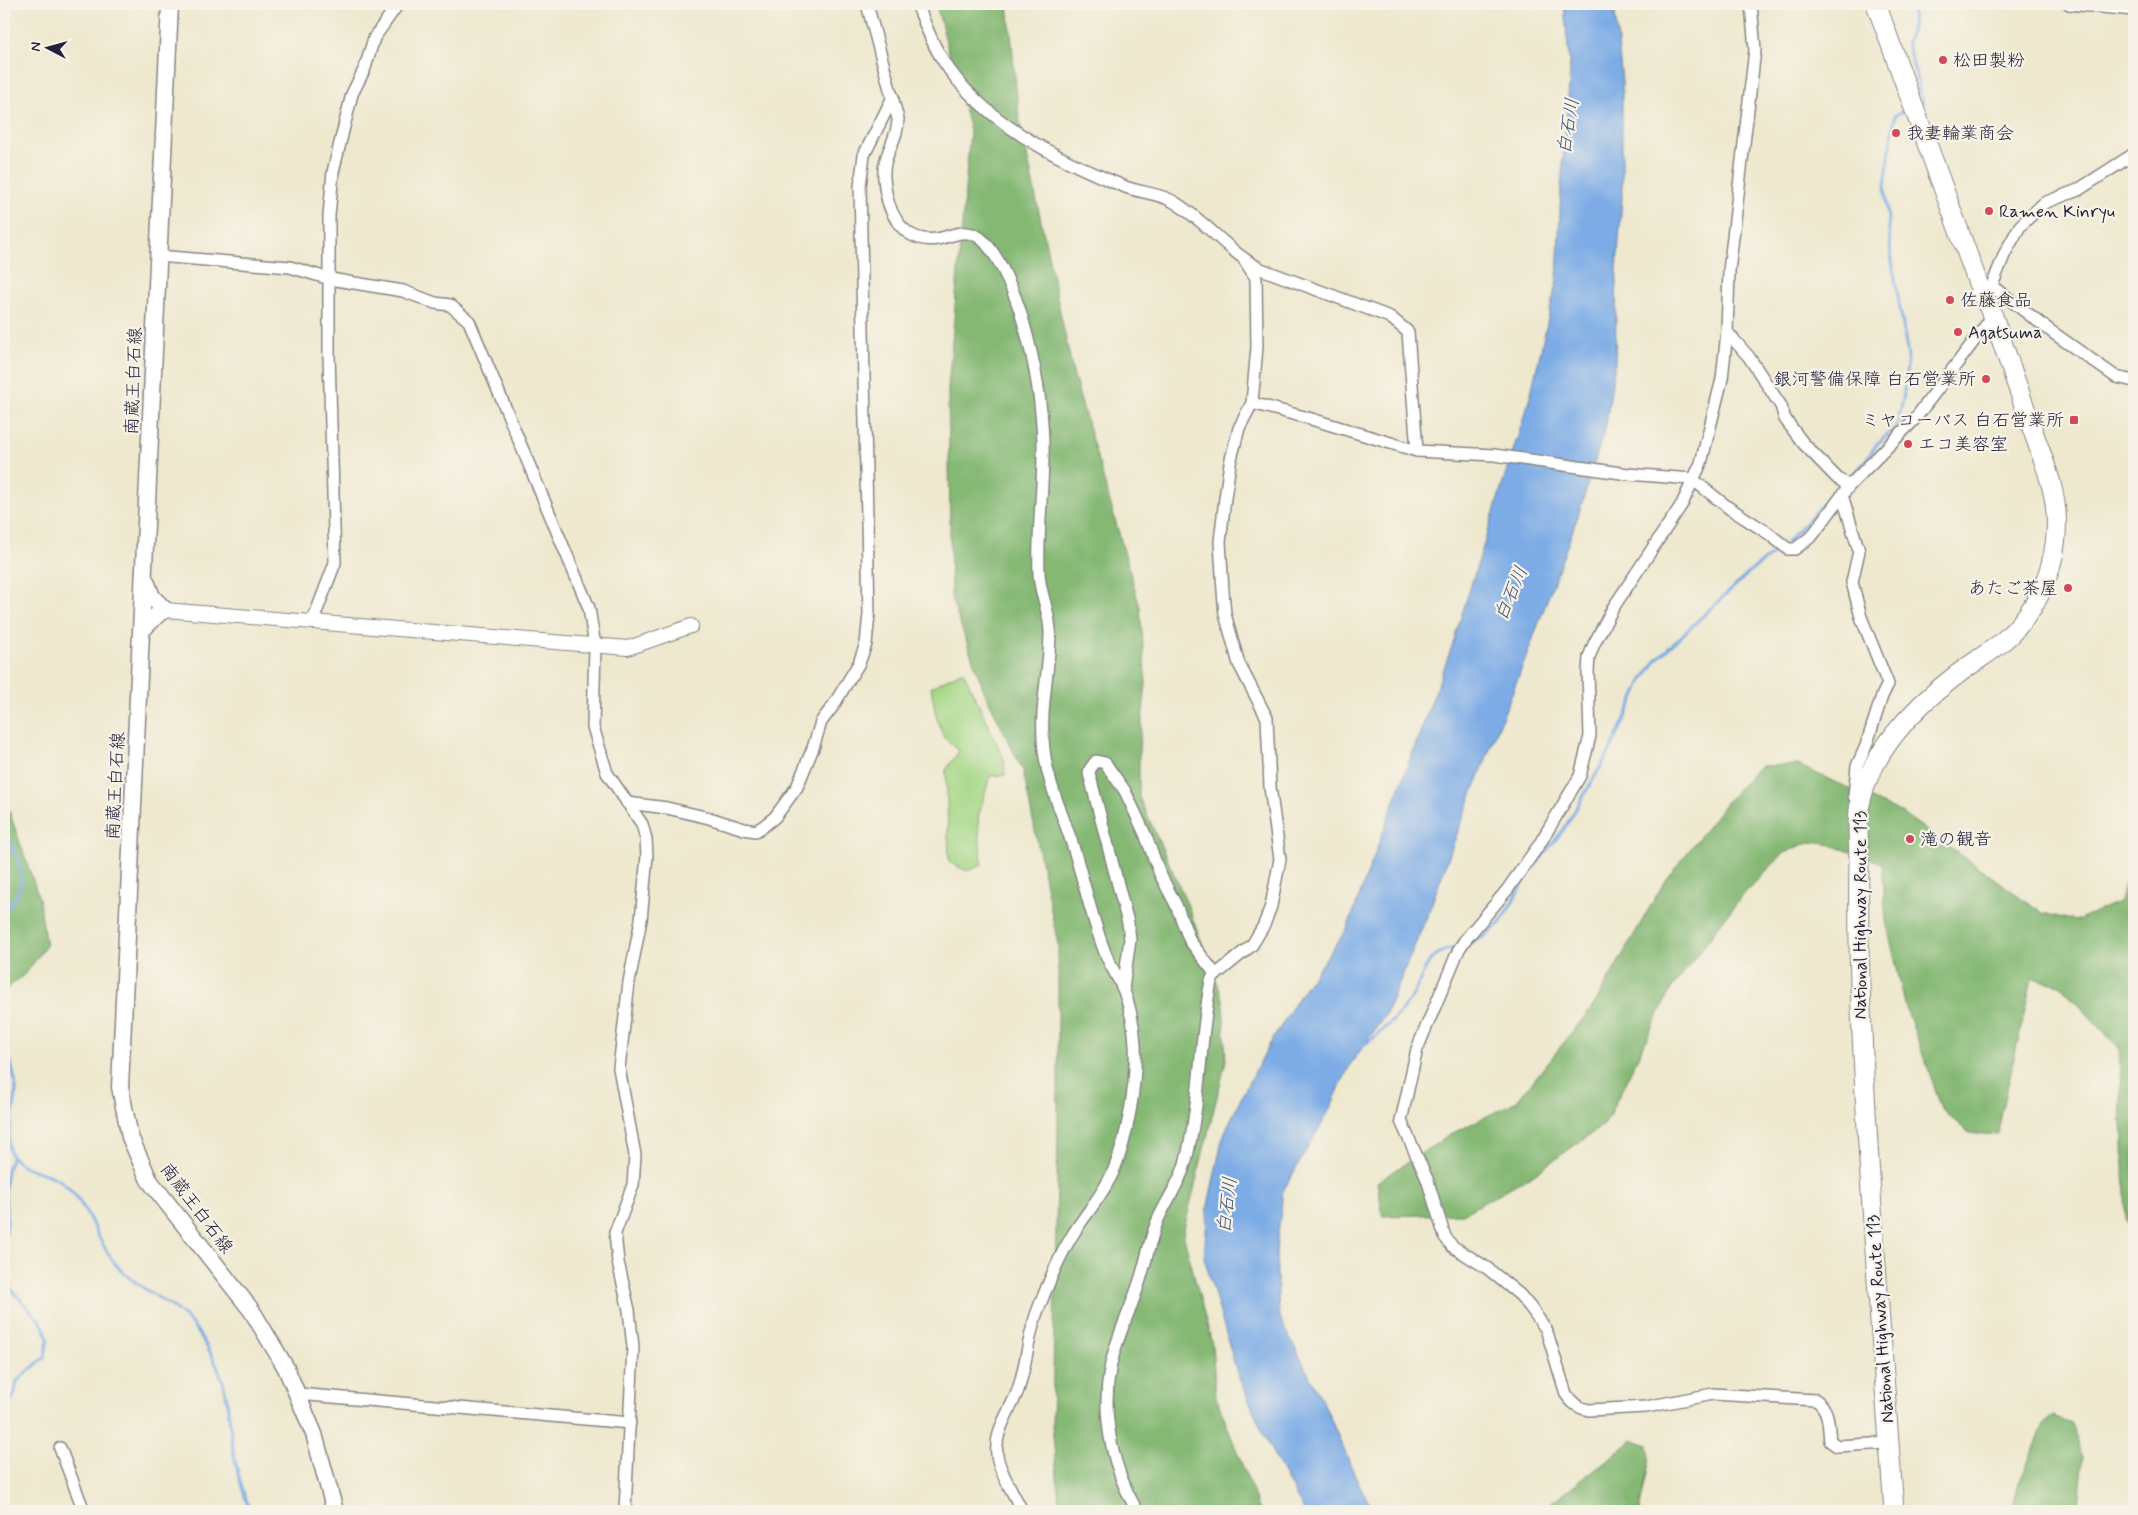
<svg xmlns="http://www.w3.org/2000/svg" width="2138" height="1515" font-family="Mynerve,'Klee One',sans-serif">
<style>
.green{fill:#a5d786;stroke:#647c60}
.forest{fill:#84b873;stroke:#536d57}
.water{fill:#7babe6;stroke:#4e6690}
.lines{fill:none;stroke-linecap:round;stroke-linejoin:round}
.stream{stroke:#7babe6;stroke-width:3}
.minor-casing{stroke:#888584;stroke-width:14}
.tertiary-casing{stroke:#888584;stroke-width:16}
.secondary-casing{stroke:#888584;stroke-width:19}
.trunk-casing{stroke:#888584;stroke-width:21}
.minor{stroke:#fff;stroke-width:11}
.tertiary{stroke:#fff;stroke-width:14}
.secondary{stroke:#fff;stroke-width:16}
.trunk{stroke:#fff;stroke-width:19}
.poi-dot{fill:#d1495b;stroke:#f7f3e8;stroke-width:2}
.labels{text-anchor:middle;stroke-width:4.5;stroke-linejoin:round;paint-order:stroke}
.poi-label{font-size:18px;fill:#22223b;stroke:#f7f3e8;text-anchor:start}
.street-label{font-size:18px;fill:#22223b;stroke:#f7f3e8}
.water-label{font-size:19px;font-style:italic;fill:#415277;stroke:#f7f3e8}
</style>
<rect width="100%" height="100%" fill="#f7f3e8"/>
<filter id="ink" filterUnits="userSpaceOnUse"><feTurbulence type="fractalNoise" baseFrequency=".02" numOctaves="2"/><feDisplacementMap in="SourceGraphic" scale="10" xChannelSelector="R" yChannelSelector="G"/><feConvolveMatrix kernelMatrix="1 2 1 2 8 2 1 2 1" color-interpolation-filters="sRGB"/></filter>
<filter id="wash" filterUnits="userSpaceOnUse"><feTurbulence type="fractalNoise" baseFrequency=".0096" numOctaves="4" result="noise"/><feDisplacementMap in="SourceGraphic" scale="20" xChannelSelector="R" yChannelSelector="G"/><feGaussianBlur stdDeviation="1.12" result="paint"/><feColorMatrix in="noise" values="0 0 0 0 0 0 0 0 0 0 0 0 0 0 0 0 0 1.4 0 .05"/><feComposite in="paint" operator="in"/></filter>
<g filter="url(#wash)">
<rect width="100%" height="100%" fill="#eee8ce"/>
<!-- green -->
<path class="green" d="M963,671L1004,759L1005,775L990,776L978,817L982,865L967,871L949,862L946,770L959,751L944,738L936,716L931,687Z"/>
<!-- forest -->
<g class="forest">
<path d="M4,4H9L10,35L4,51Z"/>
<path d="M936,4H1008L1019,117L1073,373L1140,607L1146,684L1139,749V797L1186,901L1223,999L1226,1061L1183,1233L1212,1344L1216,1397L1260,1511H1060L1052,1424L1058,1131V945L1023,771L984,691L951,598L948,389L970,131Z"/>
<path d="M1798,765L1902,813L2043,913L2075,921L2120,901L2134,852V1242L2126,1219L2119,1048L2060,985L2032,978L1997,1135L1969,1133L1943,1111L1906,1008L1886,921L1882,863L1828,844L1809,842L1784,853L1742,896L1671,989L1605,1124L1534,1174L1463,1214L1383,1216L1377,1182L1453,1133L1517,1101L1594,1005L1663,884L1728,800L1760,766Z"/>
<path d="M4,796L39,898L46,946L26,973L4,991Z"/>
<path d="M2054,1416L2072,1423L2083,1457L2078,1504L2074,1511H2012L2019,1483L2044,1424Z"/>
<path d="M1633,1440L1648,1445L1650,1458L1639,1511H1540Z"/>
</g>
<!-- water -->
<path class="water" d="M1564,4H1614L1622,82V198L1617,269L1615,363L1606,425L1578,516L1527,655L1462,820L1428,914L1386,1014L1350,1065L1327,1115L1283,1191L1276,1252L1279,1316L1326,1408L1360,1487L1375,1511H1304L1268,1444L1237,1373L1204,1257L1208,1205L1223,1136L1244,1092L1268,1047L1305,987L1347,929L1451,649L1530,397L1557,280L1561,187L1570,71Z"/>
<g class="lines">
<!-- stream -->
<g class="stream">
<path d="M1913,4L1912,28L1907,42L1923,103H1921"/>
<path d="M1846,480L1862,465L1877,444L1897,426L1903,400L1908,356L1891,255L1885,185L1895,115L1904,111"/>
<path d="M1786,543L1842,484"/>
<path d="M4,831C11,846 26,869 20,887C18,896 9,906 4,914"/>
<path d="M1466,944L1485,936L1501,922L1527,876L1564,829L1611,749L1642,681L1658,658L1752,570L1781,547"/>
<path d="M4,1046C10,1060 15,1074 16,1089C17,1108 2,1140 12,1156C23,1172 48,1171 62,1182C90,1204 95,1241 118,1267C139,1291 181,1305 197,1331C209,1349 220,1368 225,1389C229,1409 230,1429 233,1449C236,1469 243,1492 250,1511"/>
<path d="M1362,1046C1378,1036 1401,1014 1411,998C1429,971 1419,956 1457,947"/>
<path d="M4,1238C10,1224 5,1208 5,1194C4,1181 7,1168 12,1156"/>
<path d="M4,1273L11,1289L39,1320L45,1329L48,1340L45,1357L17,1381L15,1393L4,1414"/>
</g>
</g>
</g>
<g filter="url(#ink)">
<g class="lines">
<!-- minor casing -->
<g class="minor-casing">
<g id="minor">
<path d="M867,4L898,119C898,141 882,154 884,178C886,208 900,244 937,239C950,237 962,229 975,235C996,244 1017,299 1023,321C1034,359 1042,403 1043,443C1044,486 1037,530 1039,574C1040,595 1051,614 1050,635C1049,673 1039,712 1044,750C1048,787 1065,818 1075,853C1085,886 1092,918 1104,950C1109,964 1118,977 1124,991C1130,1007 1134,1027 1135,1044C1137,1082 1128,1137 1113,1172C1103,1194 1088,1211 1075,1231C1060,1254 1049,1282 1039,1307C1028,1333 1027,1363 1018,1390C1010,1412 994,1430 997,1455C999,1472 1015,1495 1022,1511"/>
<path d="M917,4C925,23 931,42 942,59C982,122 1057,159 1123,186C1139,193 1160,193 1174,202C1206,221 1228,252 1261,269L1390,317L1408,332L1417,451"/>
<path d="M1751,4L1755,50L1729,271L1727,332L1722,379L1701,463L1682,504L1613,608L1594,644L1589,657L1588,672L1590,736L1580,776L1539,845L1507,890L1465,940L1459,949L1417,1049L1401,1121L1427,1179L1445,1237L1452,1246L1487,1268L1520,1295L1530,1307L1546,1329L1566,1394C1572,1403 1578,1408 1589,1410L1646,1407L1713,1394L1816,1400C1830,1410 1828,1425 1830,1441L1837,1446L1889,1443"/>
<path d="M2069,4L2134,10"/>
<path d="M158,256L290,267L330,279L403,291L435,303L450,305L469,321L589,608L595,646L593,727L607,773L642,824L646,839L647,856L641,920L629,982L619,1068L635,1155L633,1185L615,1233L618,1262L629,1310L633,1347L625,1511"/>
<path d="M1985,293L1997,290L2052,332L2116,377L2134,381"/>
<path d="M1982,294L1991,288L2005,253L2020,226L2044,203L2078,190L2134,154"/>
<path d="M1727,332L1749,357L1781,406L1785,419L1803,443L1837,478L1849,486"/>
<path d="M1252,403L1308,418L1417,451L1494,455L1628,474L1692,479L1729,508L1768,533L1788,549H1795L1812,536L1849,486L1914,420L1993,316"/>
<path d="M1842,495L1859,551L1852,582L1861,617L1888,684L1882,696L1866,746L1857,766L1854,796L1856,800"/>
<path d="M312,623L335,563L329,355V216L333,172L352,94L365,68L374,38L398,4"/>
<path d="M627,803L667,808L709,818L744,829L756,831L765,825L775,817L797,787L813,748L821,722L833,706L859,663L866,644L869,614L860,186L864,155L893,97"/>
<path d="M1123,989L1130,939L1128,923L1089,773L1090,769L1096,761L1105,763L1125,791L1145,834L1160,874L1176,905L1190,941L1216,975"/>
<path d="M298,1394L630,1423"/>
<path d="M60,1448L84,1511"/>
<path d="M1137,1511C1113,1470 1101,1417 1110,1369C1115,1340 1130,1312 1139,1283C1146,1263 1149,1242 1157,1222C1165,1202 1179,1185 1185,1164C1201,1104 1199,1041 1211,981L1213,977L1252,945L1264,925L1271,906L1280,859L1270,787L1267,718L1239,664L1225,614L1223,591L1220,542L1225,498L1230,463L1239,428L1252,403L1257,347L1256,278L1245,261"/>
</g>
</g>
<!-- tertiary casing -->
<g class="tertiary-casing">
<path id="tertiary" d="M165,610L628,648L691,626"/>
</g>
<!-- secondary casing -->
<g class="secondary-casing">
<g id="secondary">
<path d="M170,4L120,1087L130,1137L149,1180L252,1311L286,1368L314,1434L335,1511"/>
<path d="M142,630L159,613L165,610L152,597L146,581"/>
</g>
</g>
<!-- trunk casing -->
<g class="trunk-casing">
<path id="trunk" d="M1876,4L1982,294L1993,316C2006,354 2020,393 2033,431C2042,457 2054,484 2056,512C2060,561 2039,611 2001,643C1986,655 1969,665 1954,677C1913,708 1871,752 1860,804C1856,822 1859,843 1859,862C1858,911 1859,960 1861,1010C1868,1177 1882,1344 1894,1511"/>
</g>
<!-- minor -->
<use href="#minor" class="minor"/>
<!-- tertiary -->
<use href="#tertiary" class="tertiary"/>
<!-- secondary -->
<use href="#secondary" class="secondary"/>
<!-- trunk -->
<use href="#trunk" class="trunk"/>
</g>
</g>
<!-- markers -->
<g class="poi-dot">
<circle cx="1943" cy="60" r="5"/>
<circle cx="1896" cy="133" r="5"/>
<circle cx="1989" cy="211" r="5"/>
<circle cx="1950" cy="300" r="5"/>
<circle cx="1958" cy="332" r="5"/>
<circle cx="1986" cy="379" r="5"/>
<rect x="2069" y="415" width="10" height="10" rx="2.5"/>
<circle cx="1908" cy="444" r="5"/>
<circle cx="2068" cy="588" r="5"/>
<circle cx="1910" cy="839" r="5"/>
</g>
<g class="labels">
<!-- poi labels -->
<g class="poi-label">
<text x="1953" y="66">松田製粉</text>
<text x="1906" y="139">我妻輪業商会</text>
<text x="1999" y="217">Ramen Kinryu</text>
<text x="1960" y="306">佐藤食品</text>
<text x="1968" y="338">Agatsuma</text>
<text x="1976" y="385" text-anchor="end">銀河警備保障 白石営業所</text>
<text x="2064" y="426" text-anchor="end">ミヤコーバス 白石営業所</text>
<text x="1918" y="450">エコ美容室</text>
<text x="2058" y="594" text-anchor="end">あたご茶屋</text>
<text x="1920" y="845">滝の観音</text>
</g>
<!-- street labels -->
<g class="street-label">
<text transform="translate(133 381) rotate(-88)" y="6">南蔵王白石線</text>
<text transform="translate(115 786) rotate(-87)" y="6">南蔵王白石線</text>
<text transform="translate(1860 915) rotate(-90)" y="6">National Highway Route 113</text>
<text transform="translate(197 1208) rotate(53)" y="6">南蔵王白石線</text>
<text transform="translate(1880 1319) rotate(-94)" y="6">National Highway Route 113</text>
</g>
<!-- water labels -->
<g class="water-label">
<text transform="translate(1567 126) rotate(-81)" y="7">白石川</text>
<text transform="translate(1510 593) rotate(-67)" y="7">白石川</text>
<text transform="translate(1226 1205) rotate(-83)" y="7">白石川</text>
</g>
</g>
<!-- margin -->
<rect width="2138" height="1515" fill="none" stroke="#f7f3e8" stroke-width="20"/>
<!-- north arrow -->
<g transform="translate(48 48) rotate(276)" stroke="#f7f3e8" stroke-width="4" paint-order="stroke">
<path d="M0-4L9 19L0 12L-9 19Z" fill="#22223b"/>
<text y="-8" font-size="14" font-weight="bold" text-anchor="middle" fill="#22223b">N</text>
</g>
</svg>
